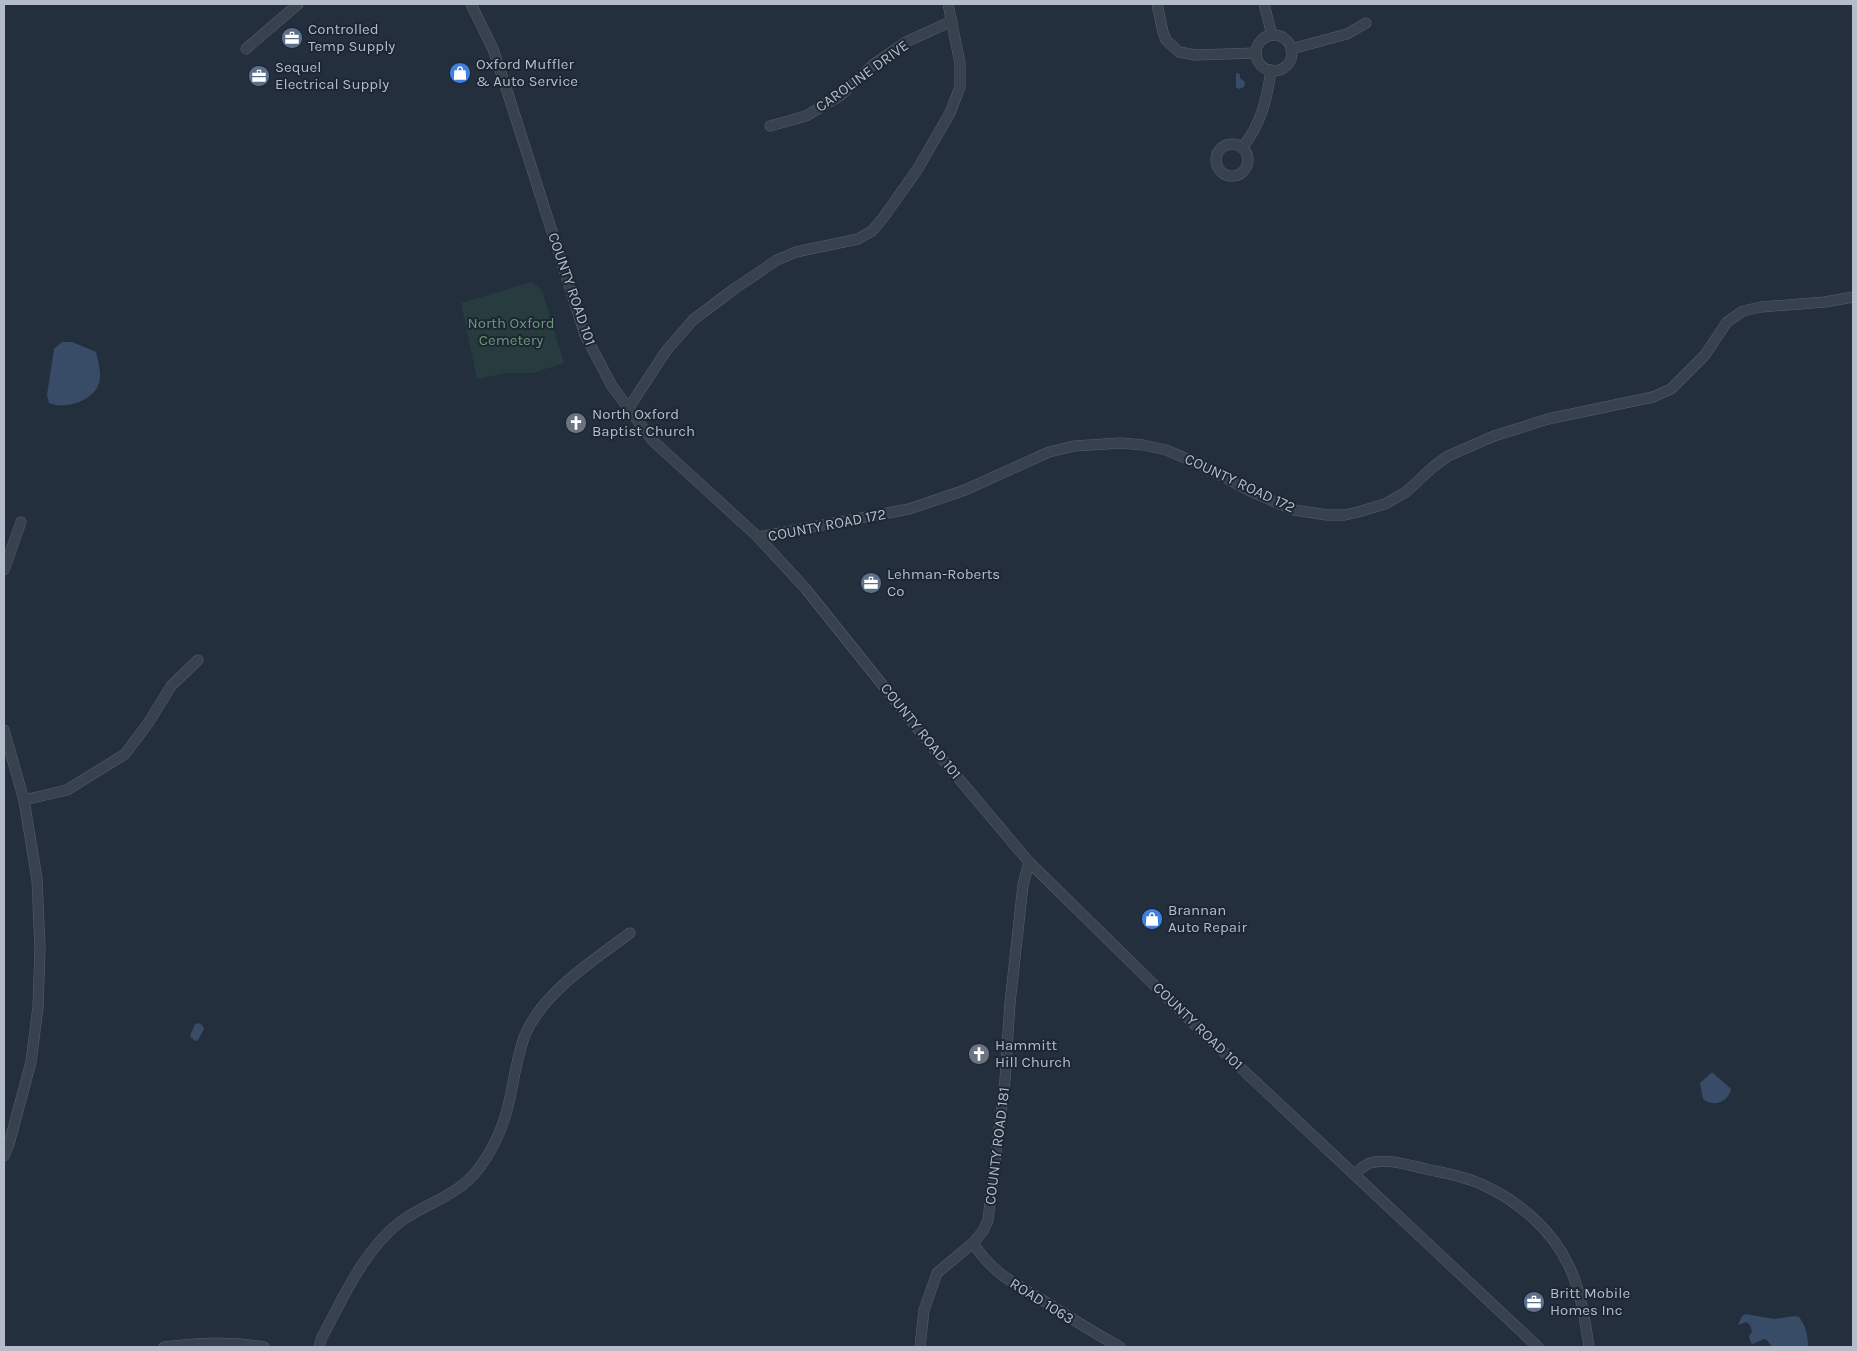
<svg xmlns="http://www.w3.org/2000/svg" width="1857" height="1351" font-family="Karla,sans-serif">
<style>
.green{fill:#263c3f}
.water{fill:#394c67}
.lines{fill:none;stroke-linecap:round;stroke-linejoin:round}
.minor-casing{stroke:#565f6c;stroke-width:11}
.minor{stroke:#38414e;stroke-width:10}
.labels{text-anchor:middle;stroke-width:4;stroke-linejoin:round;paint-order:stroke}
.poi-label{font-size:15px;fill:#b4bcc9;stroke:#1d2633;text-anchor:start}
.street-label{font-size:15px;fill:#b4bcc9;stroke:#1d2633}
.park-label{font-size:15px;fill:#6b9a76;stroke:#1d2633}
</style>
<rect width="100%" height="100%" fill="#242f3e"/>
<!-- green -->
<path class="green" d="M532,282L542,290L564,363L533,373H506L477,379L461,303Z"/>
<!-- water -->
<g class="water">
<path d="M1236,73L1240,74V78L1245,82L1244,87L1239,89L1236,87Z"/>
<path d="M62,342H72L96,352C98,361 102,375 99,383C94,401 64,410 49,403L47,395L54,349Z"/>
<path d="M198,1023L202,1025L204,1029L198,1040L195,1041L190,1036L195,1024Z"/>
<path d="M1711,1073H1713L1731,1089C1728,1102 1714,1108 1703,1099L1700,1083Z"/>
<path d="M1746,1314L1774,1319L1795,1316L1799,1317C1806,1326 1808,1336 1808,1347H1772L1767,1340L1764,1339L1753,1344L1751,1343L1749,1336L1752,1332L1750,1325L1746,1322L1738,1325L1742,1316Z"/>
</g>
<g class="lines">
<!-- minor casing -->
<g class="minor-casing">
<g id="minor">
<path d="M471,4L493,49L509,97L585,335L612,386L652,440L758,537L805,588L933,748L1029,862L1195,1025L1538,1347"/>
<path d="M1157,4L1163,32L1166,40L1179,52L1196,55L1256,53"/>
<path d="M1264,4L1272,35"/>
<circle cx="1274" cy="53" r="18"/>
<path d="M246,49L298,4"/>
<path d="M1291,49L1347,34L1366,23"/>
<path d="M770,126L806,116L841,95L874,64L906,42L952,21"/>
<circle cx="1232" cy="160" r="16"/>
<path d="M1242,148C1261,124 1267,100 1271,70"/>
<path d="M628,409L666,351L693,320L734,289L777,260L796,252L858,239L872,231L883,218L917,170L950,113L960,87V63L948,4"/>
<path d="M758,537L909,509L965,490L1049,452L1074,446L1121,443L1143,445L1166,450L1197,463L1248,490L1294,510L1327,515H1345L1358,512L1385,504L1406,492L1433,467L1448,456L1494,436L1548,419L1653,397L1671,389L1705,355L1727,322L1743,311L1761,307L1825,302L1853,297"/>
<path d="M4,570L21,522"/>
<path d="M4,730L24,800L37,879L40,949L38,1007L31,1062L9,1144L4,1156"/>
<path d="M24,800L67,790L125,754L149,722L171,686L198,660"/>
<path d="M1354,1174C1359,1171 1364,1165 1370,1163C1388,1158 1408,1165 1426,1169C1444,1173 1464,1176 1481,1184C1517,1200 1552,1229 1569,1266C1581,1291 1585,1320 1589,1347"/>
<path d="M973,1243C993,1274 1014,1283 1044,1301C1069,1317 1094,1333 1120,1347"/>
<path d="M164,1347C198,1343 230,1341 264,1347"/>
<path d="M319,1347L322,1337C344,1297 363,1251 400,1222C428,1201 457,1198 480,1167C494,1148 504,1124 509,1102C514,1080 517,1056 525,1035C543,992 594,960 630,933"/>
<path d="M920,1347L924,1310L937,1273L973,1243L983,1231L988,1220L1005,1080L1010,1003L1023,885L1029,862"/>
</g>
</g>
<!-- minor -->
<use href="#minor" class="minor"/>
</g>
<!-- icons -->
<defs>
<g id="office-disc" transform="scale(1.125)"><circle r="9.5" fill="#5c6f8a" stroke="#1d2633"/><path d="M-6-3h4V-5.5h4V-3h4V5H-6ZM-1-4.5V-3h2v-1.5ZM-6 0V1H6V0Z" fill="#fff"/></g>
<g id="shop-disc" transform="scale(1.125)"><circle r="9.5" fill="#3f7fe0" stroke="#1d2633"/><path d="M-5-2.5h2.3a2.7 3.5 0 0 1 5.4 0H5L5.5 6h-11ZM-1.5-2.5h3a1.5 2.3 0 0 0-3 0Z" fill="#fff"/></g>
<g id="church-disc" transform="scale(1.125)"><circle r="9.5" fill="#6b7280" stroke="#1d2633"/><path d="M-1.2-6h2.4v3.5h3.3v2.4h-3.3V6h-2.4V-.1h-3.3v-2.4h3.3Z" fill="#fff"/></g>
</defs>
<g fill-rule="evenodd">
<use href="#office-disc" x="292" y="38"/>
<use href="#shop-disc" x="460" y="73"/>
<use href="#office-disc" x="259" y="76"/>
<use href="#church-disc" x="576" y="423"/>
<use href="#office-disc" x="871" y="583"/>
<use href="#shop-disc" x="1152" y="919"/>
<use href="#church-disc" x="979" y="1054"/>
<use href="#office-disc" x="1534" y="1302"/>
</g>
<g class="labels">
<!-- poi labels -->
<g class="poi-label">
<text x="308" y="34">Controlled<tspan x="308" dy="17">Temp Supply</tspan></text>
<text x="476" y="69">Oxford Muffler<tspan x="476" dy="17">&amp; Auto Service</tspan></text>
<text x="275" y="72">Sequel<tspan x="275" dy="17">Electrical Supply</tspan></text>
<text x="592" y="419">North Oxford<tspan x="592" dy="17">Baptist Church</tspan></text>
<text x="887" y="579">Lehman-Roberts<tspan x="887" dy="17">Co</tspan></text>
<text x="1168" y="915">Brannan<tspan x="1168" dy="17">Auto Repair</tspan></text>
<text x="995" y="1050">Hammitt<tspan x="995" dy="17">Hill Church</tspan></text>
<text x="1550" y="1298">Britt Mobile<tspan x="1550" dy="17">Homes Inc</tspan></text>
</g>
<!-- street labels -->
<g class="street-label">
<text transform="translate(862 76) rotate(-36)" y="5">CAROLINE DRIVE</text>
<text transform="translate(572 289) rotate(71)" y="5">COUNTY ROAD 101</text>
<text transform="translate(1240 483) rotate(25)" y="5">COUNTY ROAD 172</text>
<text transform="translate(827 525) rotate(-11)" y="5">COUNTY ROAD 172</text>
<text transform="translate(921 731) rotate(51)" y="5">COUNTY ROAD 101</text>
<text transform="translate(1198 1026) rotate(44)" y="5">COUNTY ROAD 101</text>
<text transform="translate(997 1146) rotate(-83)" y="5">COUNTY ROAD 181</text>
<text transform="translate(1042 1301) rotate(32)" y="5">ROAD 1063</text>
</g>
<!-- park labels -->
<g class="park-label">
<text x="511" y="328">North Oxford<tspan x="511" dy="17">Cemetery</tspan></text>
</g>
</g>
<!-- border -->
<rect width="1857" height="1351" fill="none" stroke="#b4bcc9" stroke-width="10"/>
</svg>
